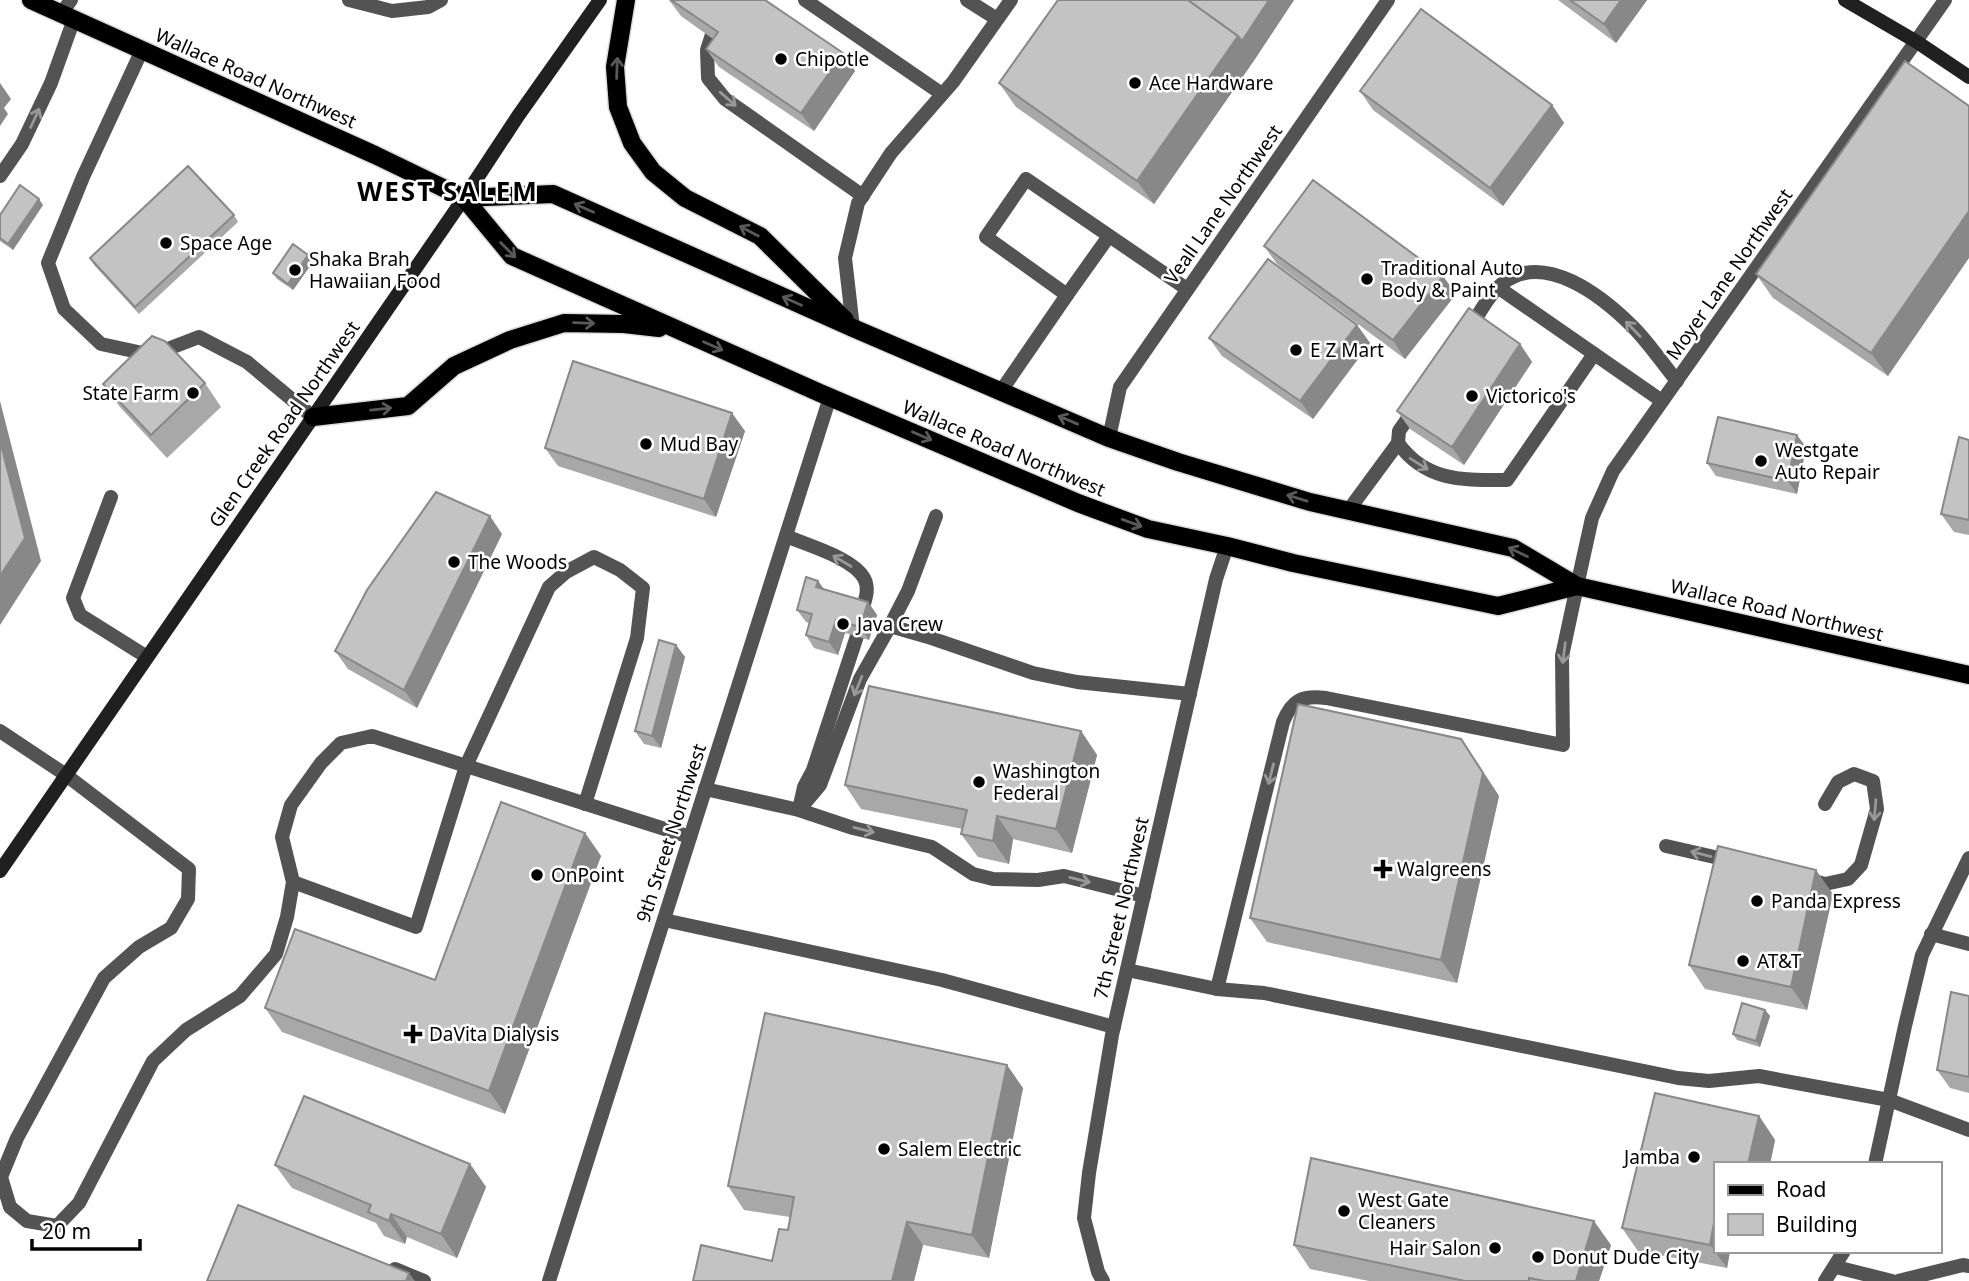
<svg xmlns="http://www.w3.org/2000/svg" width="1969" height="1281" font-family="'Noto Sans',sans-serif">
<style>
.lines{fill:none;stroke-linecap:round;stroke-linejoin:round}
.primary-casing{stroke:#dbdbdb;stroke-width:21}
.lane{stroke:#535353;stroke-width:14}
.street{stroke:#535353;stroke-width:14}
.secondary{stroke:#202020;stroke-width:14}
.primary{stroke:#000;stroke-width:18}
.wall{fill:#a8a8a8}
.shaded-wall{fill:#888}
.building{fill:#c3c3c3;stroke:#888;stroke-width:2}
.oneway{stroke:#595959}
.oneway2{stroke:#989898}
.poi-dot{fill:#000;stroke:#fff;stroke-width:2.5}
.labels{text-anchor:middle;stroke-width:5;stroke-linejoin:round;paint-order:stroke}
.poi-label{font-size:19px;fill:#000;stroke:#fff;text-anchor:start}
.street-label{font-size:19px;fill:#000;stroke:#fff}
.district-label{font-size:26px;font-weight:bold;letter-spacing:2px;fill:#000;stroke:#fff}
</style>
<rect width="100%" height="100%" fill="#fff"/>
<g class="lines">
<!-- primary casing -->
<g class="primary-casing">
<g id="primary">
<path d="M31,0L375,155L464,198L512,256L820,393L1078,503L1148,529L1227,546L1293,563L1498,606L1577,586"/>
<path d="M626,0L615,67L618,107L632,143L653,172L685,198L760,236L845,320"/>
<path d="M464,198L553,194L853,328L1109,438L1178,462L1310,502L1513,548L1577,586L1969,675"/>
<path d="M313,417L408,406L454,366L510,340L564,323L624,324L659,328"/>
</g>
</g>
<!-- lane -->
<g class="lane">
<path d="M349,0L392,11L428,7L441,0"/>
<path d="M737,0L725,11L714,28L707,50L708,78L725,99L863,196"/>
<path d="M805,0L942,94"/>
<path d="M967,0L997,19"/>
<path d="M61,14L71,0"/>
<path d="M142,50L83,177L48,263L64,309L101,344L152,355L199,337L247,362L313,417"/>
<path d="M0,176L22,144L51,83L74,19"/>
<path d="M1109,236L1067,295L986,237L1026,179L1187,289"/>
<path d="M1499,288L1662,401"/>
<path d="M853,328L845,258L858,203L891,153L953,82L1011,0"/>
<path d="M1468,331C1478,316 1488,295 1503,283C1545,251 1602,296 1633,327C1649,343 1662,363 1677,381"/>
<path d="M1001,391L1067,295"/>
<path d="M1415,408L1399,431L1398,443C1426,482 1463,480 1507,480L1594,354"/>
<path d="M111,497L73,598L80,615L147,657"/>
<path d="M1348,511L1398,443"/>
<path d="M786,536C807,545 853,558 864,578C870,589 865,600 862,610"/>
<path d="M890,626L928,637L1033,673L1077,682L1190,694"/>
<path d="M0,731L66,775L189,869L188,899L171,928L139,947L104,978L17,1138L1,1177L10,1207L27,1221L57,1226L79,1203L153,1061L186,1030L240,996L276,954L287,917L293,882L282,837L291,805L321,763L341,743L372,736L690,837"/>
<path d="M705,789L799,810L853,828L932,847L973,874L993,879L1038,880L1064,876L1144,896"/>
<path d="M800,805L804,787L813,770L857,636"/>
<path d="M799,810L820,785L860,679L890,626L908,591L936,516"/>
<path d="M1666,846L1732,861"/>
<path d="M1810,880L1825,884L1848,879L1861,865L1877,809L1873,781L1854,774L1838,782L1825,804"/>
<path d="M293,882L416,927L466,766L549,587L566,572L594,557L620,570L643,588L637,638L585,804"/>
<path d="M664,920L942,980L1114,1027"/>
<path d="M1931,934L1969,944"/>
<path d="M1127,970L1217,989L1264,993L1678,1078L1709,1081L1759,1076L1889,1100L1969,1130"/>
<path d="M1217,989L1283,722C1292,700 1302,695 1326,698L1563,745L1562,656L1577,586"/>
<path d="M1836,1267L1892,1281"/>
<path d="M395,1269L424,1281"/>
<path d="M1898,1281L1963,1265L1969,1266"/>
</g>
<!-- street -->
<g class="street">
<path d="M1109,438L1120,387L1388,0"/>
<path d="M1577,586L1592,518L1613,471L1945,0"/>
<path d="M1875,1164L1905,1026L1922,955L1969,858"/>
<path d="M549,1281L830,397"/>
<path d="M1103,1281L1098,1272L1084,1218L1089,1173L1112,1035L1216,579L1227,546"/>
<path d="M1825,1281L1844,1251"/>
</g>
<!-- secondary -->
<g class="secondary">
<path d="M1845,0L1917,42L1969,77"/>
<path d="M0,871L464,198L518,116L600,0"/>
</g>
<!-- primary -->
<use href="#primary" class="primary"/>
</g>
<!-- wall -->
<g class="wall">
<path d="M669,0H765L843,53L855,71L814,131L719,67L706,49L713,39L681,16Z"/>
<path d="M1058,0H1294L1255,59L1154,204L1016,107L999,83Z"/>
<path d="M1558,0H1647L1616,43Z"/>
<path d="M1360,91L1552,105L1564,123L1503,206L1373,110Z"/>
<path d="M1969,106L1888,376L1773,298L1756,274Z"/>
<path d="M43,205L13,250L0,241V215Z"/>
<path d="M234,215L238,222L139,314L94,265L90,258Z"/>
<path d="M1264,246L1456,294L1405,359L1277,264Z"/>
<path d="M308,255L313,262L293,290L277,279L273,273Z"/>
<path d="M1357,325L1370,343L1313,419L1222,356L1209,338Z"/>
<path d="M1520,344L1532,362L1464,465L1410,429L1397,411Z"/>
<path d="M205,383L221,407L167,458L120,407L103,384Z"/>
<path d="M745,431L716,517L558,466L545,448Z"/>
<path d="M1969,440V535L1954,532L1941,514Z"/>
<path d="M1806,447L1797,494L1716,476L1707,463Z"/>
<path d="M502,534L417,708L348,669L335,651Z"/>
<path d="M818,581L824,589L868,602L877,615L869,640L845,633L838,655L814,648L806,635L809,623L806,622L797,610Z"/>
<path d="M676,645L685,657L661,748L644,744L635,731Z"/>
<path d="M1081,731L1097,755L1072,853L1013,839L1009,864L978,857L961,834L963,829L861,809L845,785Z"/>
<path d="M1477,762L1499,796L1457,983L1267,942L1250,918Z"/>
<path d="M585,833L601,856L505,1114L282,1032L265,1008L435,980Z"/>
<path d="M1833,894L1807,1010L1705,989L1689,965Z"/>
<path d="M1969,996V1093L1950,1088L1937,1070Z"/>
<path d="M1765,1010L1770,1016L1760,1047L1737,1040L1733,1034Z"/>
<path d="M1023,1088L989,1258L923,1245L914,1281H693L772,1261L788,1230L790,1217L744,1210L728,1186Z"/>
<path d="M1655,1093L1759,1116L1775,1140L1770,1164H1715V1251H1730L1727,1268L1638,1251L1622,1228Z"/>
<path d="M470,1164L486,1187L457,1258L407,1237L405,1244L384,1236L376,1223L292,1188L275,1165Z"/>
<path d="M1294,1245H1611L1599,1281H1369L1310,1269Z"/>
</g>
<!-- shaded-wall -->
<g class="shaded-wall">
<path d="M1269,0H1294L1255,59L1154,204L1137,181L1238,36Z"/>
<path d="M1621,0H1647L1616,43L1604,24Z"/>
<path d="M843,53L855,71L814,131L801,113Z"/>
<path d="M0,83L11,99L4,108L8,114L0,126Z"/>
<path d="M1552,105L1564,123L1503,206L1490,188Z"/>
<path d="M39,199L43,205L13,250L8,244Z"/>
<path d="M1969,211V258L1888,376L1871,353Z"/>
<path d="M308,255L313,262L293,290L288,284Z"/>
<path d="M1443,276L1456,294L1405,359L1393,340Z"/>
<path d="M1357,325L1370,343L1313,419L1300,401Z"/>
<path d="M1520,344L1532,362L1464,465L1452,447Z"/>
<path d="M0,401L41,561L0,625Z"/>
<path d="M732,413L745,431L716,517L704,499Z"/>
<path d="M1797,435L1806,447L1797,494L1788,481Z"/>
<path d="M490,516L502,534L417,708L404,690Z"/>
<path d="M818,581L827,594L816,587Z"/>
<path d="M868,602L877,615L869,640L860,627Z"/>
<path d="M836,620L845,633L838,655L829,642Z"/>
<path d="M676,645L685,657L661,748L652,736Z"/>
<path d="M1081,731L1097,755L1072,853L1056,829Z"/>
<path d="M1461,739L1499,796L1457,983L1441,960Z"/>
<path d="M997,816L1013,839L1009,864L993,841Z"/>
<path d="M585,833L601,856L505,1114L489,1091Z"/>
<path d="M1816,870L1833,894L1807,1010L1791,987Z"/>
<path d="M1765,1010L1770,1016L1760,1047L1756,1041Z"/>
<path d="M1007,1065L1023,1088L989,1258L972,1235Z"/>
<path d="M1759,1116L1775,1140L1770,1164H1748Z"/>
<path d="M470,1164L486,1187L457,1258L441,1234Z"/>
<path d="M391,1214L407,1237L405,1244L389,1221Z"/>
<path d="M1715,1217V1251H1730L1727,1268L1710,1245Z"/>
<path d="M1594,1221L1611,1245L1599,1281H1576Z"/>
<path d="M907,1222L923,1245L914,1281H892Z"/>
<path d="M409,1273L415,1281H406Z"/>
</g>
<!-- building -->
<g class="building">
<path d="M671,0H765L843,53L801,113L706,49L718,32Z"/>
<path d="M1058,0H1188L1238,36L1137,181L999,83Z"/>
<path d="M1188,0H1269L1242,41L1238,36Z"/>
<path d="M1570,0H1621L1604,24Z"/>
<path d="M1421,9L1552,105L1490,188L1360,91Z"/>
<path d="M1905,61L1969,106V211L1871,353L1756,274Z"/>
<path d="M188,166L234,215L135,307L90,258Z"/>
<path d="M1313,180L1443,276L1393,340L1264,246Z"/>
<path d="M20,185L39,199L8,244L0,238V215Z"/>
<path d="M293,244L308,255L288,284L273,273Z"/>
<path d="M1268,259L1357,325L1300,401L1209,338Z"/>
<path d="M1469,308L1520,344L1452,447L1397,411Z"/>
<path d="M152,336L165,341L205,383L151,435L103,384Z"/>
<path d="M573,361L732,413L704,499L545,448Z"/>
<path d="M1718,417L1797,435L1788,481L1707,463Z"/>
<path d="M1959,437L1969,440V520L1941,514Z"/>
<path d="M0,441L25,538L0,576Z"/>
<path d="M436,492L490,516L404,690L335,651L367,590Z"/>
<path d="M806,577L818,581L816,587L868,602L860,627L836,620L829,642L806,635L812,614L797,610Z"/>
<path d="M659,640L676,645L652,736L635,731Z"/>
<path d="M869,686L1081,731L1056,829L997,816L993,841L961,834L967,810L845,785Z"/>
<path d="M1298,704L1461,739L1483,773L1441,960L1250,918Z"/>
<path d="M501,802L585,833L489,1091L265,1008L295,929L435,980Z"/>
<path d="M1718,846L1816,870L1791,987L1689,965Z"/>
<path d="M1951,992L1969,996V1077L1937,1070Z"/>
<path d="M1742,1003L1765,1010L1756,1041L1733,1034Z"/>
<path d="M765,1013L1007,1065L972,1235L907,1222L892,1281H693L701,1245L772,1261L779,1229L788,1230L794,1197L728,1186Z"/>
<path d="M1655,1093L1759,1116L1748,1164H1715V1217L1710,1245L1622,1228Z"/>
<path d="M304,1096L470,1164L441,1234L391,1214L389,1221L368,1212L371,1205L275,1165Z"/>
<path d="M1311,1158L1594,1221L1576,1281H1545L1529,1278V1281H1465L1294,1245Z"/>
<path d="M238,1205L409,1273L406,1281H207Z"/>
</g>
<!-- one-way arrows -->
<defs><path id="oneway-shaft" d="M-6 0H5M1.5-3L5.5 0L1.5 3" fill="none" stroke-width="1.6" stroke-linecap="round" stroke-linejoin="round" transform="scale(1.75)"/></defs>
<g class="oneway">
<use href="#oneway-shaft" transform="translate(617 68) rotate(-88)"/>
<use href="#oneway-shaft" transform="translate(584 208) rotate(-156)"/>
<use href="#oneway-shaft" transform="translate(749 231) rotate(-152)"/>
<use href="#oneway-shaft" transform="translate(508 250) rotate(45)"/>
<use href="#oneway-shaft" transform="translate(792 301) rotate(-156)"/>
<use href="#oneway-shaft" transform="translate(584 323) rotate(2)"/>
<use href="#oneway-shaft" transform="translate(713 346) rotate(24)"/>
<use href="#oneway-shaft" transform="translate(381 409) rotate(-6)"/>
<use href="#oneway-shaft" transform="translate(1068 420) rotate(-157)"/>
<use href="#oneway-shaft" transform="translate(922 436) rotate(23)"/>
<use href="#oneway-shaft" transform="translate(1297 498) rotate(-163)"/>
<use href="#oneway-shaft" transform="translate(1132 523) rotate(20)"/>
<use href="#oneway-shaft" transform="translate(1518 552) rotate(-154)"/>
</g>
<g class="oneway2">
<use href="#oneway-shaft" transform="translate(728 99) rotate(41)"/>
<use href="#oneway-shaft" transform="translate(35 118) rotate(-65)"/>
<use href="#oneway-shaft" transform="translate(1633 329) rotate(-134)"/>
<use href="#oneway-shaft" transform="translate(1419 464) rotate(32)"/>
<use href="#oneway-shaft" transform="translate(842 561) rotate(-149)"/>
<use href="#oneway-shaft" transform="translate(1564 653) rotate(97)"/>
<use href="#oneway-shaft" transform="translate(858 686) rotate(112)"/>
<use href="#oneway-shaft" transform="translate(1271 774) rotate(104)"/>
<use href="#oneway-shaft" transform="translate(1875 810) rotate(95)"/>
<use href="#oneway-shaft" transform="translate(864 830) rotate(14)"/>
<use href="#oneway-shaft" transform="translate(1701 854) rotate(-166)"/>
<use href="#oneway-shaft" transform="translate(1080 880) rotate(14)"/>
</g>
<!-- markers -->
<g class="poi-dot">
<circle cx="781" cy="59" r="7"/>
<circle cx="1135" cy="83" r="7"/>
<circle cx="166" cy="243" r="7"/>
<circle cx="295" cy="270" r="7"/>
<circle cx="1367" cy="279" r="7"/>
<circle cx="1296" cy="350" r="7"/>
<circle cx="193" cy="393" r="7"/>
<circle cx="1472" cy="396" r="7"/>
<circle cx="646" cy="444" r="7"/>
<circle cx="1761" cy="461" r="7"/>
<circle cx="454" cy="562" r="7"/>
<circle cx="843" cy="624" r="7"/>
<circle cx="979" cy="782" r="7"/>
<path d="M1379.5 858.5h7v7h7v7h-7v7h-7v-7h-7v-7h7z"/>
<circle cx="537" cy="875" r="7"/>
<circle cx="1757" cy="901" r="7"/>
<circle cx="1743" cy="961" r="7"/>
<path d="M409.5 1023.5h7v7h7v7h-7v7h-7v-7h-7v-7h7z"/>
<circle cx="884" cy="1149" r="7"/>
<circle cx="1694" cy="1157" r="7"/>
<circle cx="1344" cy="1211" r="7"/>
<circle cx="1495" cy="1248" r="7"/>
<circle cx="1538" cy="1257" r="7"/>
</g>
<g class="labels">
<!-- poi labels -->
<g class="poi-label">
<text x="795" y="66">Chipotle</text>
<text x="1149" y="90">Ace Hardware</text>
<text x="180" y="250">Space Age</text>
<text x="309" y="266">Shaka Brah<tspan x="309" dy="22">Hawaiian Food</tspan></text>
<text x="1381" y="275">Traditional Auto<tspan x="1381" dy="22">Body &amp; Paint</tspan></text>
<text x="1310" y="357">E Z Mart</text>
<text x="179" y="400" text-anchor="end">State Farm</text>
<text x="1486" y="403">Victorico's</text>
<text x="660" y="451">Mud Bay</text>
<text x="1775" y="457">Westgate<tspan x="1775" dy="22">Auto Repair</tspan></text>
<text x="468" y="569">The Woods</text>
<text x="857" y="631">Java Crew</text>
<text x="993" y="778">Washington<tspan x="993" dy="22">Federal</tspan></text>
<text x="1397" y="876">Walgreens</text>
<text x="551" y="882">OnPoint</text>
<text x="1771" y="908">Panda Express</text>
<text x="1757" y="968">AT&amp;T</text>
<text x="429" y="1041">DaVita Dialysis</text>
<text x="898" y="1156">Salem Electric</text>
<text x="1680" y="1164" text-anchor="end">Jamba</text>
<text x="1358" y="1207">West Gate<tspan x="1358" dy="22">Cleaners</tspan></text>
<text x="1481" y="1255" text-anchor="end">Hair Salon</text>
<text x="1552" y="1264">Donut Dude City</text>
</g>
<!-- street labels -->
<g class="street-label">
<text transform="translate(256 78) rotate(24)" y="7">Wallace Road Northwest</text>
<text transform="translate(1223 204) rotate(-55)" y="7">Veall Lane Northwest</text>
<text transform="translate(1729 274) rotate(-55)" y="7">Moyer Lane Northwest</text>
<text transform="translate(284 424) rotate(-55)" y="7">Glen Creek Road Northwest</text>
<text transform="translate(1004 448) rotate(23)" y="7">Wallace Road Northwest</text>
<text transform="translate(1777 610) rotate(13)" y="7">Wallace Road Northwest</text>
<text transform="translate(671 833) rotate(-72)" y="7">9th Street Northwest</text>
<text transform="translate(1121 908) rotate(-77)" y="7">7th Street Northwest</text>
</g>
<!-- district labels -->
<g class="district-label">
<text x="448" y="201">WEST SALEM</text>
</g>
</g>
<!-- legend -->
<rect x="1714" y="1162" width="228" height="91" fill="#ffffff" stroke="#999999" stroke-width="2"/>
<rect x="1728" y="1185" width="35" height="10" fill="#000000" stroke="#999999" stroke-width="2"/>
<text x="1776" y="1197" font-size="21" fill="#000000">Road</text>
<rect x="1728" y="1214" width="35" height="21" fill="#c3c3c3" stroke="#999999" stroke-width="2"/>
<text x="1776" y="1232" font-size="21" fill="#000000">Building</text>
<!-- scale -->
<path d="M32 1239v10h108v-10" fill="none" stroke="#000000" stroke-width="3.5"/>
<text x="42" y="1239" font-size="21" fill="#000000" stroke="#ffffff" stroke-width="5" paint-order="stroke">20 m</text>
</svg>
